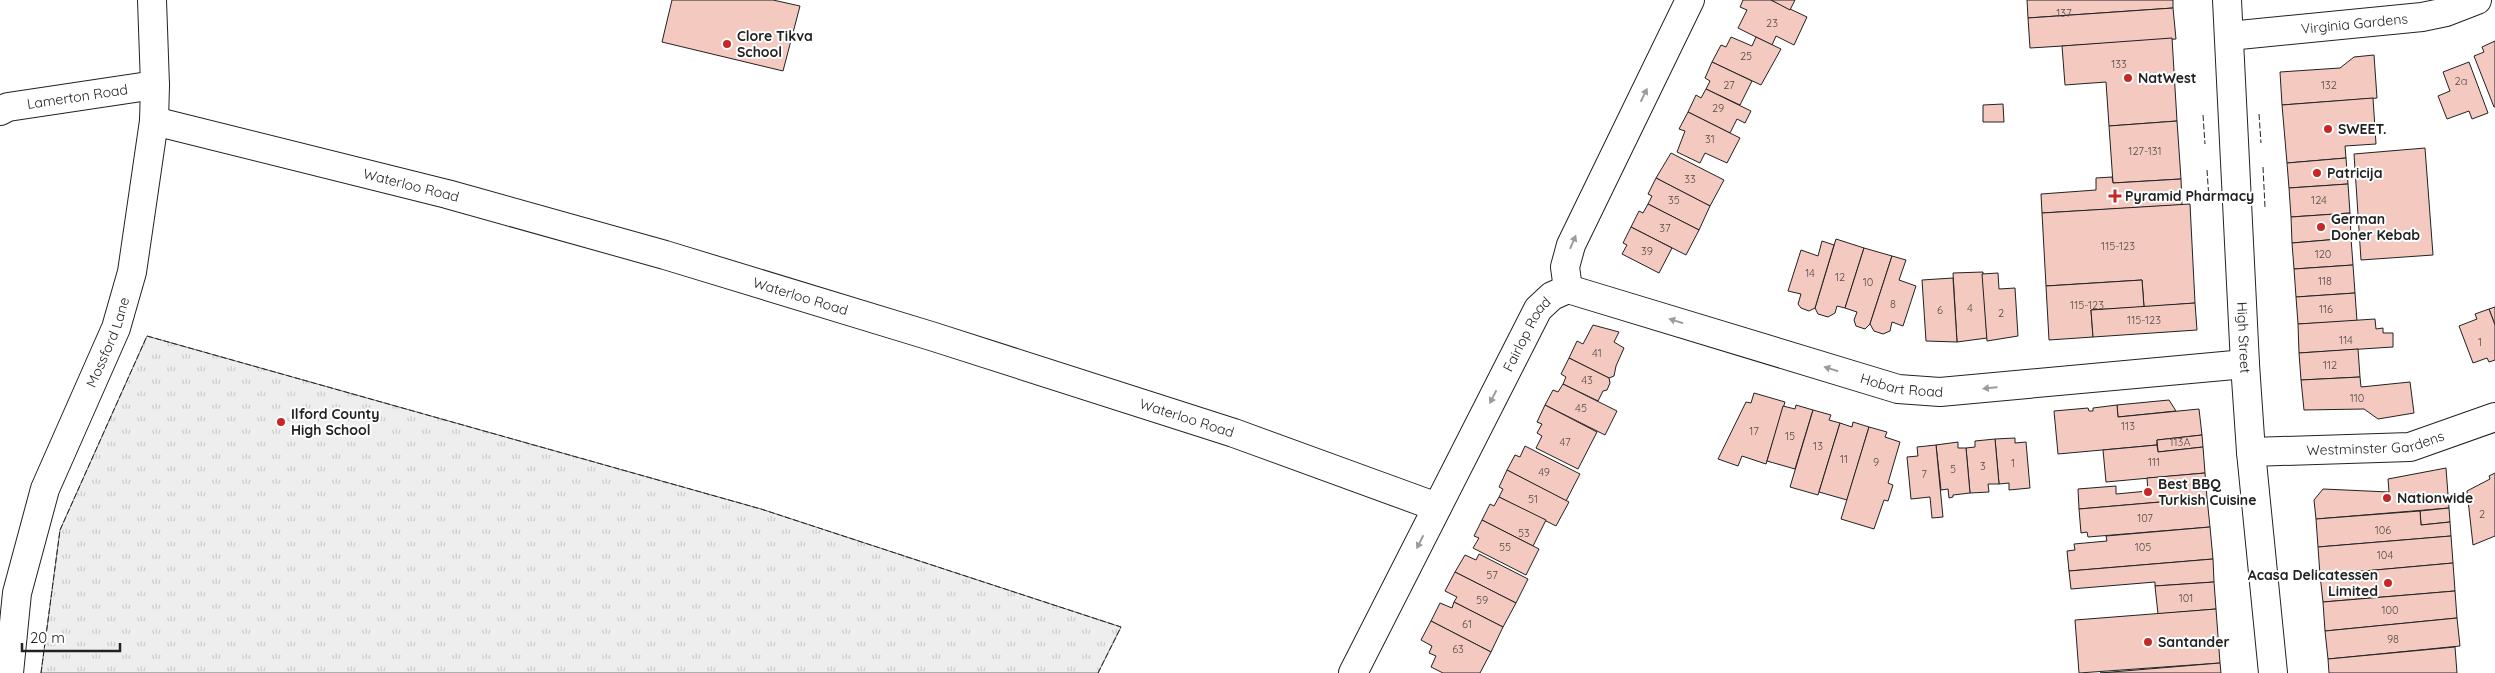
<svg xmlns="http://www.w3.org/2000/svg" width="2495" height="673" font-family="Quicksand,sans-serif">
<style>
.grass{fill:url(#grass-tufts);stroke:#6f6f6f}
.building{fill:#f3c9c0;stroke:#222}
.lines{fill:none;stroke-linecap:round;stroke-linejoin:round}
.minor-casing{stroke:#222;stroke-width:30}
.major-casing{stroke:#222;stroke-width:30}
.minor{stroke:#fff;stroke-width:28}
.major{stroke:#fff;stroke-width:28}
.fence{stroke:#222;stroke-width:1;stroke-dasharray:6 2.5;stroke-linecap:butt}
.oneway{fill:#9c9c9c}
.poi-dot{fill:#c62828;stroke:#fff;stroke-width:2}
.labels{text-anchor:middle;stroke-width:4;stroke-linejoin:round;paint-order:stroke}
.number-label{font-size:11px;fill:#564c4a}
.street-label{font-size:14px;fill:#222;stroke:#fff}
.poi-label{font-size:14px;font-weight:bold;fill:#222;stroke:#fff;text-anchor:start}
</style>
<defs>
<pattern id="grass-tufts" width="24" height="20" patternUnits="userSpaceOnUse" patternTransform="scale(1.25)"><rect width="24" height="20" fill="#eee"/><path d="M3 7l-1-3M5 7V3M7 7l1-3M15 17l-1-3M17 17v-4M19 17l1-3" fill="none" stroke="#ccc"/></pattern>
</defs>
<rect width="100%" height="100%" fill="#fff"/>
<!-- grass -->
<path class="grass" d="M147,336L761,509L1121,627L1098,673H41L60,530Z"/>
<!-- building -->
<g class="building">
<path d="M672,0H773L800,6L783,71L662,42Z"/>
<path d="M1743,0H1771L1807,17L1794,45L1776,36L1772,45L1738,28L1747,10L1740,7Z"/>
<path d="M1771,0H1795L1790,10Z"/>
<path d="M2027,0H2173V8L2028,18Z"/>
<path d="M2173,8L2176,39L2030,48L2028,18Z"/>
<path d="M1731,37L1752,46L1756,37L1781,49L1761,85L1712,62L1721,45L1726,47Z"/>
<path d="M2172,38L2177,121L2109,126L2106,82L2065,85L2062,46Z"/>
<path d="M2495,41V107H2494L2474,56L2484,52L2482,47Z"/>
<path d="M2374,55L2377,98L2282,105L2280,72L2340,68L2354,57Z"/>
<path d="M1712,62L1752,81L1740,105L1706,89L1710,81L1705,78Z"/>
<path d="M2469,62L2488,113L2472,119L2469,111L2447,119L2438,96L2450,91L2443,72Z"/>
<path d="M1706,89L1751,111L1745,123L1737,119L1730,133L1688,112L1696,95L1701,98Z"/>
<path d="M2373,98L2376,144L2345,146L2346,158L2287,163L2282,105Z"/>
<path d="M2003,104L2004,122H1983V105Z"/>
<path d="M1688,112L1740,138L1727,163L1705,153L1700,163L1677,152L1685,131L1679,129Z"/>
<path d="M2177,121L2181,179L2113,183L2109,126Z"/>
<path d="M2425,148L2433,255L2361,260L2354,154Z"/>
<path d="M1671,153L1724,180L1710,206L1656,178Z"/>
<path d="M2346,158L2348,184L2289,188L2287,163Z"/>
<path d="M2112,177L2113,183L2181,179L2182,205L2042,213L2041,194L2096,190V178Z"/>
<path d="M1656,178L1710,206L1699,230L1648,204L1652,196L1648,194Z"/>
<path d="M2348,184L2350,213L2291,217L2289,188Z"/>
<path d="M1648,204L1699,230L1686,255L1631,227L1639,211L1643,213Z"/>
<path d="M2190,204L2195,303L2144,307L2142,280L2046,286L2042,213Z"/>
<path d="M2350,213L2351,238L2292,243L2291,217Z"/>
<path d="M1631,227L1672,248L1659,273L1622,254L1627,245L1623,243Z"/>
<path d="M2351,238L2353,265L2294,269L2292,243Z"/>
<path d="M1836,239L1864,248L1845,308L1837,306L1835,313L1828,317L1818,314L1815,308Z"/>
<path d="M1822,241L1834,245L1815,308L1809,311L1801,308L1798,304L1801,294L1788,291L1801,250L1818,256Z"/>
<path d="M1864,248L1892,256L1870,324L1865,329L1856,326L1854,320L1857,312L1845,308Z"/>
<path d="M1892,256L1906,260L1899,280L1916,286L1903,326L1892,322L1890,331L1883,334L1874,331L1870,324Z"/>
<path d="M2353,265L2355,293L2296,297L2294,269Z"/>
<path d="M1983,272L1987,338L1957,342L1953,273Z"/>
<path d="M1998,273L1999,289L2015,288L2018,336L1987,341L1982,274Z"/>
<path d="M1953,278L1957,342L1926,341L1922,280Z"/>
<path d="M2142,280L2144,307L2091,310L2093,337L2049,340L2046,286Z"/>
<path d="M2355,293L2357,321L2298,324L2296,297Z"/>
<path d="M2195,303L2197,330L2093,337L2091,310Z"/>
<path d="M2495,307V325L2489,309Z"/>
<path d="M2489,309L2495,325V360L2489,362L2487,358L2473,363L2459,326L2477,319L2475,314Z"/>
<path d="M2375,319L2376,329L2383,328V333H2393V347L2299,353L2298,324Z"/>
<path d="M1593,325L1619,332L1614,342L1624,348L1616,366L1614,376L1609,378L1569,358L1577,341L1583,344Z"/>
<path d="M2358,349L2360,377L2301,380L2299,353Z"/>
<path d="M1569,358L1609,378L1610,383L1607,390L1603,391L1598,401L1563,384L1566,377L1561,374Z"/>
<path d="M2360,377L2361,387L2410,382L2414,413L2378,419L2364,409L2304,410L2301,380Z"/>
<path d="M1563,384L1617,411L1605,435L1545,405L1553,390L1558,392Z"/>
<path d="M1754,393L1785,402L1766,464L1742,456L1738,466L1718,459L1746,402L1751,403Z"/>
<path d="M2169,400L2176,411L2118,417L2117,405Z"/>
<path d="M1545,405L1597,432L1578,469L1536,448L1542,436L1537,433L1542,424L1537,422Z"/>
<path d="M1796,405L1813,410L1795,469L1767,461L1783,406L1795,409Z"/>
<path d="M2117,405L2118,417L2199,409L2202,435L2157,440V445L2058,454L2054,411L2088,408L2089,411H2093V408Z"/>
<path d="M1813,410L1831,415L1829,420L1840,423L1818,495L1790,487Z"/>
<path d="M1853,422L1869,427L1847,500L1819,492L1840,423L1852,427Z"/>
<path d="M1869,427L1887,432L1885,437L1900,442L1888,483L1893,485L1888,501L1884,500L1874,529L1841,519Z"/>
<path d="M2202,435L2203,447L2158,452L2157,440Z"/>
<path d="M2015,438V443L2026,442L2030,488L2009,490V483L1999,484L1995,439Z"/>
<path d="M1995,439L1999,484H1988L1989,492L1970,493L1966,448L1975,447V441Z"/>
<path d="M1958,442V448H1966L1970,493L1953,495V497L1949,498L1948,489L1941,490L1936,445Z"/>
<path d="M1936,445L1943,517L1932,518L1930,497L1911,499L1907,457L1918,456L1917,447Z"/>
<path d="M2157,445L2158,452L2203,447L2205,473L2106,482L2103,450Z"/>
<path d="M1525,446L1580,474L1566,501L1507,470L1515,455L1520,457Z"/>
<path d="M2446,468L2449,508L2316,519L2314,500L2323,489L2389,492L2388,479Z"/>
<path d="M1507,470L1569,502L1556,526L1499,497L1503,489L1499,487Z"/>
<path d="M2205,473L2207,498L2079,509L2078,489L2116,486V494L2148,491L2147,478Z"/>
<path d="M2495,473V536L2473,545L2467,491L2490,479L2489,476Z"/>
<path d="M1499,497L1546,520L1533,546L1482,520L1490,504L1494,506Z"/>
<path d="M2207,498L2210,527L2088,537L2087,532L2081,533L2079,509Z"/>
<path d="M2449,508L2450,522L2421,525L2420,511Z"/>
<path d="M2420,511L2421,525L2450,522L2451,536L2318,547L2316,519Z"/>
<path d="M1482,520L1539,549L1526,575L1473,548L1479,538L1474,536Z"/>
<path d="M2210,527L2213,559L2069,571L2067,551L2075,550L2074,544L2107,541L2106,536Z"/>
<path d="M2451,536L2453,563L2320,575L2318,547Z"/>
<path d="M1479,554L1528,579L1516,603L1455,572L1465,555L1476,560Z"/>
<path d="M2213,559L2214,582L2155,586V582L2071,589L2069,571Z"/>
<path d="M2453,563L2455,591L2323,602L2320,575Z"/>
<path d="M1455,572L1516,603L1503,627L1454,602L1457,597L1445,591Z"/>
<path d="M2214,582L2216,609L2158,614L2155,586Z"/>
<path d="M2455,591L2457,618L2325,631L2323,602Z"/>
<path d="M1454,602L1503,627L1491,652L1431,621L1440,603L1452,608Z"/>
<path d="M2216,609L2220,663L2079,673L2075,620Z"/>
<path d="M2457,618L2460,646L2328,659L2325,631Z"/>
<path d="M1431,621L1491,652L1480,673H1443L1431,667L1436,656L1429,653L1432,646L1421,640Z"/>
<path d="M2455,647L2457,673H2329L2328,659Z"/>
<path d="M2220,663L2221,673H2100Z"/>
</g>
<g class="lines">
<!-- minor casing -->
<g class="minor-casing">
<g id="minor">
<path id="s1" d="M2229,36L2422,17L2446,12L2477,0"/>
<path id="s2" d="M0,111L8,107L155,85"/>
<path id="s3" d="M154,121L447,194L665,255L931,336L1234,433L1437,507"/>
<path id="s4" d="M1568,289L1898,389L1940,392L2245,364"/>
<path d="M1568,289L1565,267L1571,245L1690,0"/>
<path id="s5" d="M2251,452L2410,447L2495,417"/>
<path id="s6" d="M9,673L17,593L45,489L116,328L132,272L154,121L155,85L152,0"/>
<path id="s7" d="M1353,673L1538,309L1552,296L1568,289"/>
</g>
</g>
<!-- major casing -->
<g class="major-casing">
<g id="major">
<path id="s8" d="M2227,0L2245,364L2251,452L2273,673"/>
</g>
</g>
<!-- minor -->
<use href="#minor" class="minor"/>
<!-- major -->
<use href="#major" class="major"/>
<!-- fence -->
<g class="fence">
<path d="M2259,114L2261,143"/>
<path d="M2203,115L2205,144"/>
<path d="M2263,167L2265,207"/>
<path d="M2207,170L2209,199"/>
<path d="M41,673L60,530L147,336L761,509L1121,627L1098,673"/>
</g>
</g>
<!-- one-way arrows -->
<defs><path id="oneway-solid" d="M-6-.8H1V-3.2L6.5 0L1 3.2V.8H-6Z" transform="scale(1.25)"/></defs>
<g class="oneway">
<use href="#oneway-solid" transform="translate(1644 95) rotate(-64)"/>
<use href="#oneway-solid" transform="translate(1573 242) rotate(-67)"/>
<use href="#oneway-solid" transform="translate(1676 321) rotate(-163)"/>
<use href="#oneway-solid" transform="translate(1831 369) rotate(-163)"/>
<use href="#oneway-solid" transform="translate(1990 388) rotate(175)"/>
<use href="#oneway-solid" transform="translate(1493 397) rotate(117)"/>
<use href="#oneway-solid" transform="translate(1420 542) rotate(117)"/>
</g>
<!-- markers -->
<g class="poi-dot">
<circle cx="727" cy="44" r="5"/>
<circle cx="2128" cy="78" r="5"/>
<circle cx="2328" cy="129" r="5"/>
<circle cx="2317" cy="173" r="5"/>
<path d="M2112.5 188.5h5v5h5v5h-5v5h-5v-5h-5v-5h5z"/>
<circle cx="2321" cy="227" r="5"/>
<circle cx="281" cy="422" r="5"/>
<circle cx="2148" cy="492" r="5"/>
<circle cx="2387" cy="498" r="5"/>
<circle cx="2388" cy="583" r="5"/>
<circle cx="2148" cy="642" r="5"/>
</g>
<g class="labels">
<!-- number labels -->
<g class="number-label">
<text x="2064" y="17">137</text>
<text x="1772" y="27">23</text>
<text x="1746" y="60">25</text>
<text x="2119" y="68">133</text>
<text x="2461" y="85">2a</text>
<text x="1729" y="89">27</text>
<text x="2329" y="89">132</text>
<text x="1718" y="112">29</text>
<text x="1710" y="143">31</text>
<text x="2145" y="155">127-131</text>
<text x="1690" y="183">33</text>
<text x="1674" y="204">35</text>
<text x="2319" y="204">124</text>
<text x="1665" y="232">37</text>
<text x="2118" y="250">115-123</text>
<text x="1647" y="255">39</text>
<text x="2323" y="258">120</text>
<text x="1810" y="277">14</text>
<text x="1840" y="281">12</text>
<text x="2325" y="285">118</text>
<text x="1868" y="286">10</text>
<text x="1893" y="308">8</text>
<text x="2087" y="309">115-123</text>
<text x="1970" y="312">4</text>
<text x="2326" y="313">116</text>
<text x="1940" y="314">6</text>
<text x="2001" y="317">2</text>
<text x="2144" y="324">115-123</text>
<text x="2346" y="344">114</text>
<text x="2480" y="346">1</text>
<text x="1597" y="357">41</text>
<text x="2330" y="369">112</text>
<text x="1587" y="384">43</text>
<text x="2357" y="402">110</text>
<text x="1581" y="412">45</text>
<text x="2128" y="430">113</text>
<text x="1754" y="435">17</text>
<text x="1790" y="440">15</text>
<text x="1565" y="446">47</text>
<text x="2180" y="446">113A</text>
<text x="1818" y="450">13</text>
<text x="1844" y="463">11</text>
<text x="1876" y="466">9</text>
<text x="2154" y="466">111</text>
<text x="2013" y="467">1</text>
<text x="1983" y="470">3</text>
<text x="1953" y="473">5</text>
<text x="1544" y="476">49</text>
<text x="1924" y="478">7</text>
<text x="1533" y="503">51</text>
<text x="2482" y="518">2</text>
<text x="2145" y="522">107</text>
<text x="2383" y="534">106</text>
<text x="1524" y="537">53</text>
<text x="1505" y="551">55</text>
<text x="2143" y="551">105</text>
<text x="2385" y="559">104</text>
<text x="1492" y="579">57</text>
<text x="2186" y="602">101</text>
<text x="1482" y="604">59</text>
<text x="2390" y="614">100</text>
<text x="1467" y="628">61</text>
<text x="2393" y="643">98</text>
<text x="1458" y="653">63</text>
</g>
<!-- street labels -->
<g class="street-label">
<text dy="5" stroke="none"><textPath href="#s1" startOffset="126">Virginia Gardens</textPath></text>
<text dy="5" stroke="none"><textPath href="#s2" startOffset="79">Lamerton Road</textPath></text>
<text dy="5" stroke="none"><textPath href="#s3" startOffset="265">Waterloo Road</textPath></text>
<text dy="5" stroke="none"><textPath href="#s3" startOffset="670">Waterloo Road</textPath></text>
<text dy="5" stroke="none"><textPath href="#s7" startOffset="381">Fairlop Road</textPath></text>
<text dy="5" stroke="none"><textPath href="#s8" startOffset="338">High Street</textPath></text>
<text dy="5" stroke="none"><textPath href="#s6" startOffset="348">Mossford Lane</textPath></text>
<text dy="5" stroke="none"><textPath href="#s4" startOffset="348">Hobart Road</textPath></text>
<text dy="5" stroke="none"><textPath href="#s3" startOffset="1075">Waterloo Road</textPath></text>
<text dy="5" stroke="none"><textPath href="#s5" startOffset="125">Westminster Gardens</textPath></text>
</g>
<!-- poi labels -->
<g class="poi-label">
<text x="737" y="41">Clore Tikva<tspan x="737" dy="16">School</tspan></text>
<text x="2138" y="83">NatWest</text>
<text x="2338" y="134">SWEET.</text>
<text x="2327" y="178">Patricija</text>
<text x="2125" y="201">Pyramid Pharmacy</text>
<text x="2331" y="224">German<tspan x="2331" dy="16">Doner Kebab</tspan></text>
<text x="291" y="419">Ilford County<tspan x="291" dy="16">High School</tspan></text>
<text x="2158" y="489">Best BBQ<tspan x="2158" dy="16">Turkish Cuisine</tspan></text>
<text x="2397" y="503">Nationwide</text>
<text x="2378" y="580" text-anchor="end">Acasa Delicatessen<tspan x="2378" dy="16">Limited</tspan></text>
<text x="2158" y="647">Santander</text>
</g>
</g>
<!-- scale -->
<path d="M22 643v8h98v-8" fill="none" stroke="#222222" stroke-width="2.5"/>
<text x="30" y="643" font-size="15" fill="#222222" stroke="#ffffff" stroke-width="4" paint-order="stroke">20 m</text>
</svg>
